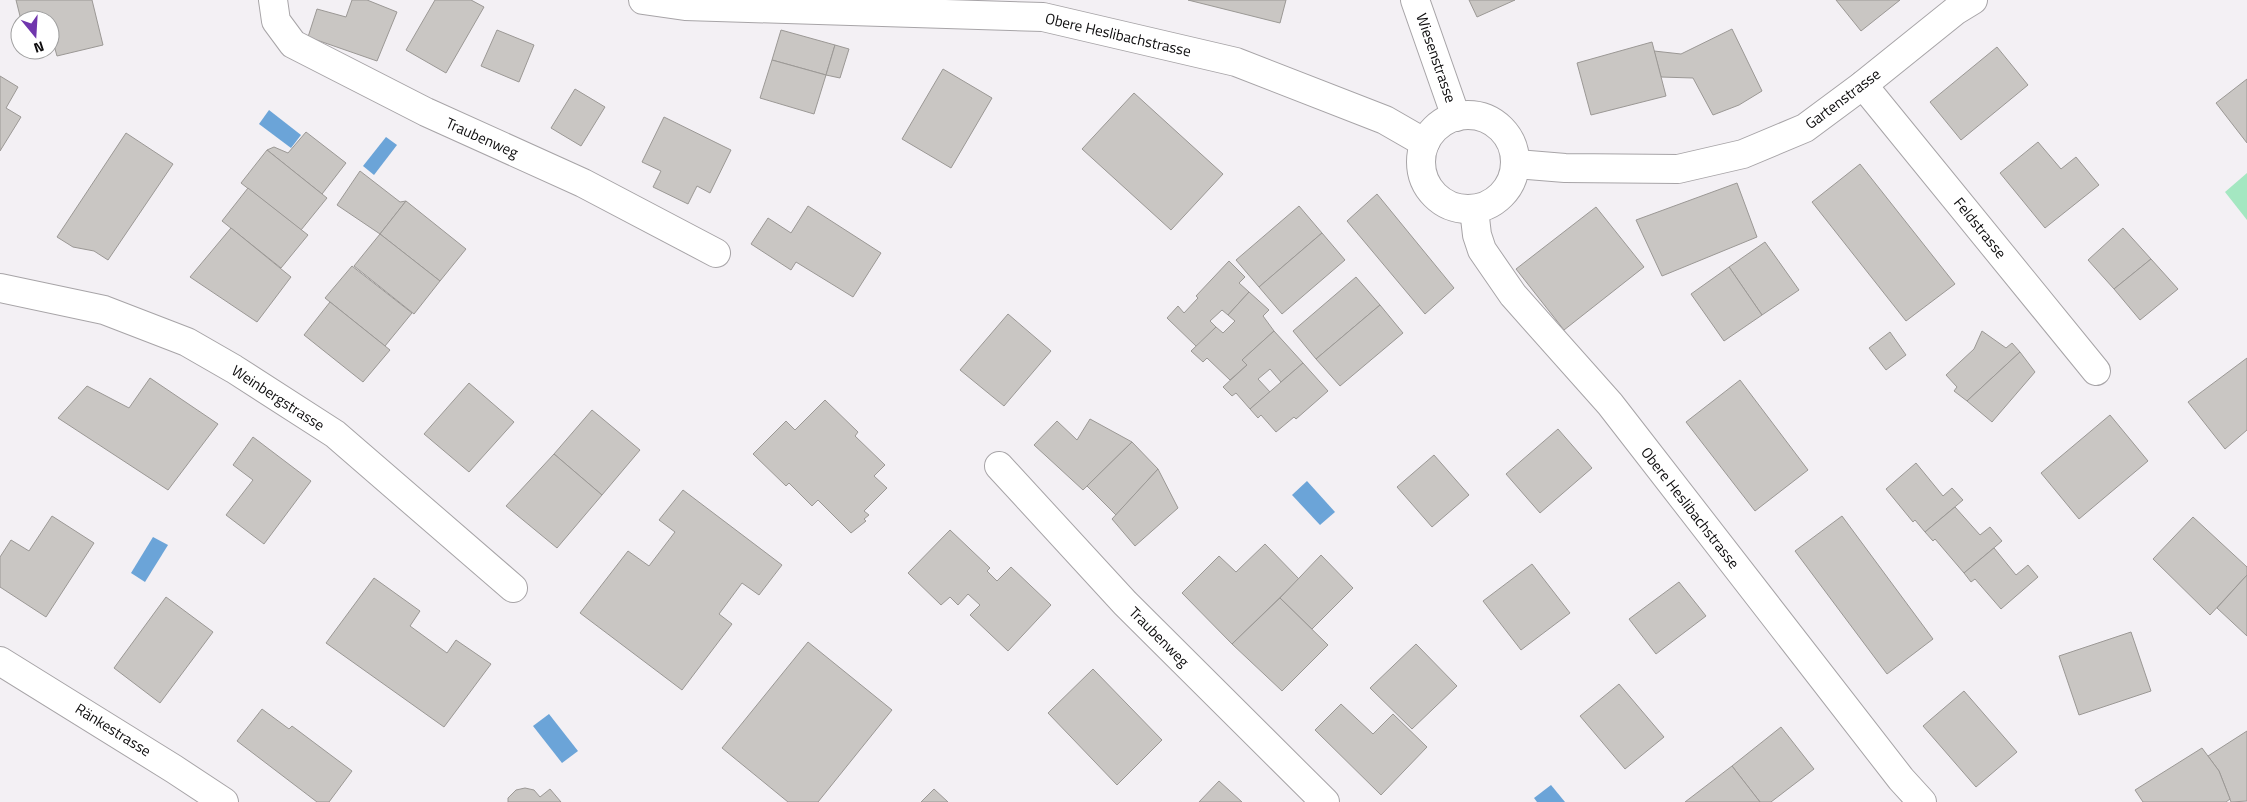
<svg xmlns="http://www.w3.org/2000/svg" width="2247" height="802" font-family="'Titillium Web',sans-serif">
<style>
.green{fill:#a4e7c1}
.water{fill:#6ba4d8}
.building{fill:#c9c6c3;stroke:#9b9895}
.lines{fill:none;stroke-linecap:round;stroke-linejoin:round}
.minor-casing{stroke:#a7a4a7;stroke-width:30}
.tertiary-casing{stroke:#a7a4a7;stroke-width:30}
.minor{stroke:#fff;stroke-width:28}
.tertiary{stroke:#fff;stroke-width:28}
.labels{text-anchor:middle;stroke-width:5;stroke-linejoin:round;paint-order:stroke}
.street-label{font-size:15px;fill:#0d0c0d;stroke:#fff}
</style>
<rect width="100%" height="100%" fill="#f3f0f4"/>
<!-- green -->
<path class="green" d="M2247,173V220L2225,192Z"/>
<!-- water -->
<g class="water">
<path d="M269,110L301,135L291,148L259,124Z"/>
<path d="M386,137L397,145L374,175L363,166Z"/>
<path d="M1307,481L1335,512L1320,525L1292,495Z"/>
<path d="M153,537L168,545L145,582L131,573Z"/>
<path d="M549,714L578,751L562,763L533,726Z"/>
<path d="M1551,785L1565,802H1537L1534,798Z"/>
</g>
<!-- building -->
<g class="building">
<path d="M16,0H92L103,45L57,56L50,31V20H21Z"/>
<path d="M352,0H367L397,12L377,61L308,37L317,9L346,17Z"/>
<path d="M435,0H471L484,7L446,73L406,50Z"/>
<path d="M1188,0H1286L1280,23Z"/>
<path d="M1469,0H1515L1477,17Z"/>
<path d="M1836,0H1900L1861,31Z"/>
<path d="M1732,29L1762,91L1739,105L1713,115L1693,78L1661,77L1654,51L1681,54Z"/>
<path d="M497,30L534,45L519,82L481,66Z"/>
<path d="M781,30L835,45L826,75L772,60Z"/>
<path d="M1652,42L1666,96L1591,115L1577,63Z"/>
<path d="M835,45L849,49L840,78L826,75Z"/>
<path d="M1997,47L2028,85L1961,140L1930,102Z"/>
<path d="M772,60L826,75L814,114L760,98Z"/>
<path d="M943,69L992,98L951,168L902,139Z"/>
<path d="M0,76L18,87L6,108L21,117L0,151Z"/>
<path d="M2247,79V143L2216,103Z"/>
<path d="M575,89L605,107L581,146L551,128Z"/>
<path d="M1134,93L1223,174L1171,230L1082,149Z"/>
<path d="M664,117L731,150L710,193L697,186L688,204L653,187L661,171L642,162Z"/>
<path d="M306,132L346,163L322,194L267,150L274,147L288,153Z"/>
<path d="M126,133L173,164L108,260L94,251L73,247L57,237Z"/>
<path d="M2038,142L2061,169L2076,157L2099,185L2045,228L2000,173Z"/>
<path d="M267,150L327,198L301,230L241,183Z"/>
<path d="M1860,164L1955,284L1906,321L1812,202Z"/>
<path d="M360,171L400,202L406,201L380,234L337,205Z"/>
<path d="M1737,183L1757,237L1662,276L1636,220Z"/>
<path d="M248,188L308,235L281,268L222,221Z"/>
<path d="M1377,194L1454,288L1425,314L1347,221Z"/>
<path d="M406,201L466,249L440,281L380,234Z"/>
<path d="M808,206L881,253L853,297L796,262L791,270L751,244L768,218L791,233Z"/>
<path d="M1299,206L1322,233L1259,287L1236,260Z"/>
<path d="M1596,207L1644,267L1564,330L1516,269Z"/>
<path d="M231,228L291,277L257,322L190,277Z"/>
<path d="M2123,228L2151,259L2114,289L2088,260Z"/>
<path d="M1322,233L1345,260L1282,314L1259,287Z"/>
<path d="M380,234L440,281L414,314L354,266Z"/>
<path d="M1765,242L1799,290L1762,315L1729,267Z"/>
<path d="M2151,259L2178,289L2140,320L2114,289Z"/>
<path d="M1229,261L1245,277L1239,283L1249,292L1228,315L1222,310L1210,321L1216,327L1197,347L1167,318L1178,306L1184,313L1198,298L1196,296Z"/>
<path d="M352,266L412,313L385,346L325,298Z"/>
<path d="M1729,267L1762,315L1724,341L1691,294Z"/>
<path d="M1356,277L1380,305L1316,359L1293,331Z"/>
<path d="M1249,292L1269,310L1263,316L1274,331L1242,360L1247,365L1230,380L1207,358L1203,362L1191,351L1216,327L1223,333L1235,321L1228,315Z"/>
<path d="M330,302L390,350L363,382L304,335Z"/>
<path d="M1380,305L1403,333L1340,386L1316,359Z"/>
<path d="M1008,314L1051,351L1004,406L960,370Z"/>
<path d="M1274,331L1303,363L1281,382L1270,369L1258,379L1270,392L1250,409L1236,393L1232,396L1223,387L1247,365L1242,360Z"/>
<path d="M1982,331L2006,348L2012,343L2020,352L1967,401L1954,391L1957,387L1946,375L1974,349Z"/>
<path d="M1890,332L1906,355L1886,370L1869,348Z"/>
<path d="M2020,352L2035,372L1992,422L1967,401Z"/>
<path d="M2247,358V430L2225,449L2188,402Z"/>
<path d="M1303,363L1328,391L1296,419L1294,417L1276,432L1261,415L1258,418L1250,409Z"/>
<path d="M150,378L218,424L168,490L58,418L87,386L129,408Z"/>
<path d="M1740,380L1808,470L1755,511L1686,422Z"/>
<path d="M469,383L514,422L469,472L424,434Z"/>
<path d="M825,400L858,432L855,436L885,465L874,476L887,488L864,511L869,515L864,519L866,521L851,533L818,500L812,506L789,483L786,486L753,454L786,421L795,430Z"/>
<path d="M592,410L640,450L602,495L554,454Z"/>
<path d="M2110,415L2148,461L2079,519L2041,473Z"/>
<path d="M1090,419L1132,442L1083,490L1034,445L1057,421L1077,440Z"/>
<path d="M1558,429L1592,468L1540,513L1506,474Z"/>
<path d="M253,437L311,481L264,544L226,515L253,480L233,465Z"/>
<path d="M1132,442L1158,469L1116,515L1087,486Z"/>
<path d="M554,454L602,495L557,548L506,506Z"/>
<path d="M1434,455L1469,495L1432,527L1397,487Z"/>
<path d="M1916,463L1943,496L1952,488L1963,500L1925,532L1915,520L1913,522L1886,489Z"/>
<path d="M1158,469L1178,508L1135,546L1112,519Z"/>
<path d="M683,490L782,565L759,595L742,583L719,614L732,624L682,690L580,613L628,551L649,566L675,532L659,520Z"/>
<path d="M1955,507L1980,535L1990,527L2002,541L1964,573L1935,539L1933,541L1925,532Z"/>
<path d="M52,516L94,543L46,617L0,587V557L11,540L29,551Z"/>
<path d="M1842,516L1933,639L1887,674L1795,551Z"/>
<path d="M2193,517L2247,567V575L2210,615L2153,559Z"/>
<path d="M950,530L990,568L987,571L997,581L1011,567L1051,605L1008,651L970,615L980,605L968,594L958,605L950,597L941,605L908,573Z"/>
<path d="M1265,544L1299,579L1232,644L1182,593L1219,556L1236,572Z"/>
<path d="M1994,548L2016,575L2028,565L2038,577L2001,609L1975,579L1971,582L1964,573Z"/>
<path d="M1321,555L1353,588L1312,629L1280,598Z"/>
<path d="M1532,564L1570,613L1521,650L1483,601Z"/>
<path d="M2247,575V636L2217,608Z"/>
<path d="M374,578L420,611L410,626L447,653L456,640L491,664L444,727L326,643Z"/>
<path d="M1679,582L1706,616L1656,654L1629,619Z"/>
<path d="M166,597L213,632L160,703L114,668Z"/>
<path d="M1280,598L1328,645L1282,691L1232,644Z"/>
<path d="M2131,632L2151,691L2079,715L2059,656Z"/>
<path d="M808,642L892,710L818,802H788L722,748Z"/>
<path d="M1416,644L1457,686L1412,729L1370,688Z"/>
<path d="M1093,669L1162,740L1117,785L1048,713Z"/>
<path d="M1619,684L1664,737L1625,769L1580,716Z"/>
<path d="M1964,691L2017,752L1976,787L1923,726Z"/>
<path d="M1341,704L1373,734L1393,714L1427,747L1381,795L1315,730Z"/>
<path d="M262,709L289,729L292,726L352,771L329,802H317L237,741Z"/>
<path d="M1781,727L1814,769L1771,802H1760L1732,766Z"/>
<path d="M2247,731V801L2231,802L2219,771L2208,756Z"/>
<path d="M2202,748L2219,771L2230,799L2226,802H2143L2135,790Z"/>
<path d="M1732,766L1760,802H1685Z"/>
<path d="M1219,781L1242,802H1199Z"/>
<path d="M525,788L534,790L540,797L550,789L561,802H508V798L516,790Z"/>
<path d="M934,789L948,802H921Z"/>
</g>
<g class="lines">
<!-- minor casing -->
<g class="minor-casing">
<g id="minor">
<path d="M273,0L276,21L293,44L426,112L583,183L716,253"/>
<path d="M643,0L685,6L1043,17L1236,62L1385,120L1425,143"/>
<path d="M1415,0L1456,117"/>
<path d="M1863,85L2096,371"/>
<path d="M0,288L104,310L187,342L234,369L335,434L513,588"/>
<path d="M999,466L1125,603L1325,802"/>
<path d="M0,661L174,769L224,802"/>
</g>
</g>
<!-- tertiary casing -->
<g class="tertiary-casing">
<g id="tertiary">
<circle cx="1468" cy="162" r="47"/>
<path d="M1516,164L1565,168L1678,169L1743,154L1805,128L1863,85L1955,11L1973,0"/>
<path d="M1474,209L1477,235L1482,250L1513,295L1610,404L1901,779L1922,802"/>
</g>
</g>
<!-- minor -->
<use href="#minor" class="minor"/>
<!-- tertiary -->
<use href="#tertiary" class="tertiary"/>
</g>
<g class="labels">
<!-- street labels -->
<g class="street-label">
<text transform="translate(1118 35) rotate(13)" y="5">Obere Heslibachstrasse</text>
<text transform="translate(1436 58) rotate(71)" y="5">Wiesenstrasse</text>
<text transform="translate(1843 99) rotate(-37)" y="5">Gartenstrasse</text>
<text transform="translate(482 138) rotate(24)" y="5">Traubenweg</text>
<text transform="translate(1980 228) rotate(51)" y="5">Feldstrasse</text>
<text transform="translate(278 398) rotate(33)" y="5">Weinbergstrasse</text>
<text transform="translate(1690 508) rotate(52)" y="5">Obere Heslibachstrasse</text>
<text transform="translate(1159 637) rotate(45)" y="5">Traubenweg</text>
<text transform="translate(113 730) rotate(32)" y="5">Ränkestrasse</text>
</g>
</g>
<!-- north arrow -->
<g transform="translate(35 35) rotate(162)"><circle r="24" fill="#ffffff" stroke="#9e9e9e"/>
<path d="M0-4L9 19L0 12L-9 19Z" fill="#7036ad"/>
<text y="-8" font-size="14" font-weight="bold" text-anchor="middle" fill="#0d0c0d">N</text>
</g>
</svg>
